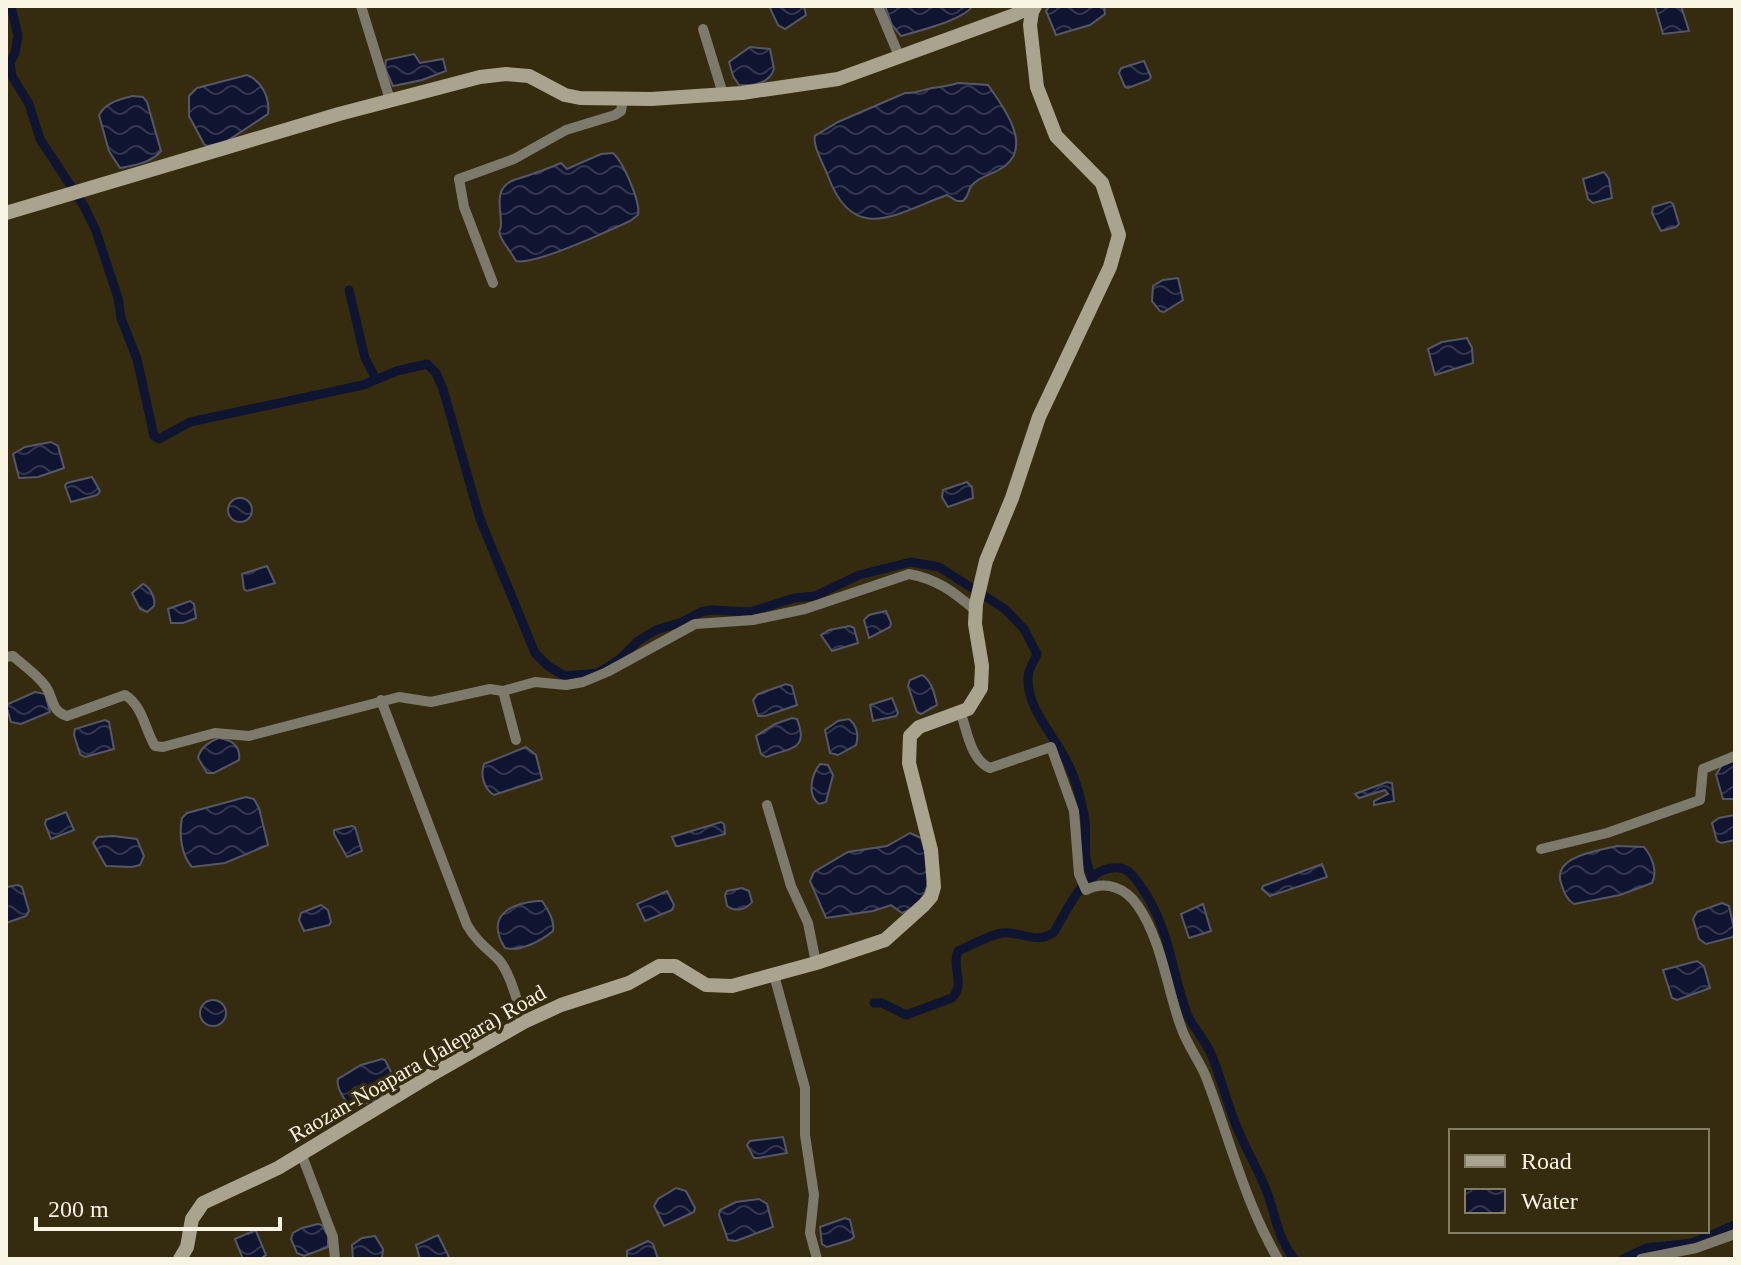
<svg xmlns="http://www.w3.org/2000/svg" width="1741" height="1265" font-family="'Times New Roman',serif">
<style>
.water{fill:url(#water-waves);stroke:#555766;stroke-width:2}
.lines{fill:none;stroke-linecap:round;stroke-linejoin:round}
.canal{stroke:#0f1430;stroke-width:9}
.street{stroke:#7d796b;stroke-width:10}
.secondary{stroke:#aaa48e;stroke-width:14}
.labels{text-anchor:middle;stroke-width:7;stroke-linejoin:round;paint-order:stroke}
.street-label{font-size:22px;fill:#f9f4e3;stroke:#352c0f}
</style>
<defs>
<pattern id="water-waves" width="16" height="10" patternUnits="userSpaceOnUse" patternTransform="scale(2)"><rect width="16" height="10" fill="#0f1430"/><path d="M0 5q4-4 8 0t8 0" fill="none" stroke="#33374e"/></pattern>
</defs>
<rect width="100%" height="100%" fill="#352c0f"/>
<!-- water -->
<g class="water">
<path d="M769,6H804L806,15L785,29L778,25Z"/>
<path d="M885,6H973C961,21 921,30 901,36L892,25Z"/>
<path d="M1050,6H1104L1105,14L1090,25L1056,35L1046,11Z"/>
<path d="M1655,6H1681L1689,31L1663,34Z"/>
<path d="M750,47L770,49L774,69C769,84 753,86 739,85L733,76L729,62Z"/>
<path d="M414,54L420,63L443,59L446,71L422,80L393,86L385,68L386,60Z"/>
<path d="M1144,61L1151,77L1149,80L1128,88L1125,87L1119,73L1121,68Z"/>
<path d="M247,75C262,81 270,98 268,114L224,143L207,146L204,144L189,116V96L197,88Z"/>
<path d="M958,83L988,85C1002,105 1032,144 1006,165C996,174 981,175 972,185C967,191 970,195 963,201H957L947,195C898,212 854,247 828,176C824,165 812,145 815,136L838,122L905,93C916,94 921,90 932,88C941,87 949,86 958,83Z"/>
<path d="M132,96L143,97L147,102L161,151C151,163 135,165 120,168L109,151L99,115C106,102 119,100 132,96Z"/>
<path d="M613,153C623,162 641,202 638,215L630,221C610,230 534,266 516,261C513,255 501,240 500,235C498,227 501,233 501,224C501,208 493,188 514,180C530,175 545,170 561,163L567,169L601,154Z"/>
<path d="M1604,172L1609,179L1612,198L1593,203L1588,199L1583,179Z"/>
<path d="M1670,202L1673,204L1679,224L1676,227L1661,231L1652,213L1653,207Z"/>
<path d="M1178,278L1183,300L1164,312L1160,311L1152,301L1153,286L1163,280Z"/>
<path d="M1467,338L1472,348L1473,363L1435,375L1428,349L1442,342Z"/>
<path d="M51,442L58,446L64,468L38,477L19,478L13,454L25,447Z"/>
<path d="M92,477L100,491L97,495L71,502L65,486L67,483Z"/>
<path d="M967,482L972,487L973,498L948,507L942,497L943,490Z"/>
<circle cx="240" cy="510" r="12"/>
<path d="M267,566L275,583L247,591L244,589L242,574Z"/>
<path d="M143,584C150,587 156,599 154,606L147,612L140,609L132,593Z"/>
<path d="M190,601L194,604L196,618L183,623H171L168,609Z"/>
<path d="M886,611L891,623L890,627L869,638L864,620L869,615Z"/>
<path d="M850,626L854,628L858,643L832,651L821,635L829,630Z"/>
<path d="M922,675C932,681 935,695 937,705L921,714L917,712L908,686L910,680Z"/>
<path d="M786,684L792,686L797,705L765,716H758L753,700L758,694Z"/>
<path d="M35,692L45,694L50,712L21,724L11,722L6,705Z"/>
<path d="M892,698L898,713L896,716L873,721L870,705Z"/>
<path d="M792,718L797,719C809,750 792,747 766,757L761,754L756,736L775,724Z"/>
<path d="M849,719C857,726 859,735 856,745L838,755L830,753L825,730L838,721Z"/>
<path d="M105,720L109,722L114,749L85,757L80,754L74,735L75,729Z"/>
<path d="M219,738C232,740 241,746 239,760L214,773H207L198,758C200,748 210,741 219,738Z"/>
<path d="M526,747L536,755L542,779L494,795C484,789 480,775 484,764Z"/>
<path d="M1735,759V799H1723L1716,775L1722,765Z"/>
<path d="M820,764L828,765L833,775L826,802L819,804C807,795 811,775 820,764Z"/>
<path d="M1387,782L1392,783L1394,801L1374,805V801L1388,794L1385,790L1359,798L1355,794Z"/>
<path d="M246,797L254,799L259,808L268,845L225,863L192,867C181,855 179,834 182,818L187,813Z"/>
<path d="M66,812L74,830L51,839L45,824L46,820Z"/>
<path d="M1735,815V840L1721,843L1717,841L1712,823L1719,818Z"/>
<path d="M721,822L724,824L725,834L679,846H676L672,837Z"/>
<path d="M352,826L355,827L362,851L347,857L334,834V830Z"/>
<path d="M910,833L921,838C930,866 937,899 902,913L891,905L873,911L826,918L810,881L814,872L848,852L887,846Z"/>
<path d="M113,836L137,839L144,856L140,865L132,867L106,866L93,843L98,837Z"/>
<path d="M1617,846L1644,847C1652,857 1658,871 1652,883L1620,895L1574,904C1566,899 1564,892 1561,883C1552,856 1598,851 1617,846Z"/>
<path d="M1322,864L1327,877L1270,896L1262,889L1263,886Z"/>
<path d="M18,885L22,887L29,911L26,916L6,923V887Z"/>
<path d="M742,888L749,891L752,902C746,910 735,912 727,906L725,895L727,891Z"/>
<path d="M667,891L674,905L672,910L645,921L637,904Z"/>
<path d="M537,901H542C548,909 555,922 553,931C541,941 520,952 505,948C486,918 507,904 537,901Z"/>
<path d="M1722,903L1729,906L1735,933L1733,937L1706,944L1699,939L1693,919L1697,912Z"/>
<path d="M1203,904L1211,931L1189,938L1181,914Z"/>
<path d="M321,905L328,910L331,922L329,925L304,931L299,920L301,913Z"/>
<path d="M1697,961L1704,966L1710,988L1677,1000L1672,998L1663,970Z"/>
<circle cx="213" cy="1013" r="13"/>
<path d="M382,1059L385,1060L397,1084C386,1094 366,1108 350,1106C344,1099 336,1088 338,1079L361,1065Z"/>
<path d="M783,1137L787,1153L758,1158H754L747,1145L750,1141Z"/>
<path d="M676,1188L686,1191L695,1208L694,1212L664,1226L654,1206L658,1199Z"/>
<path d="M759,1199L767,1204L773,1227L736,1241L728,1240L719,1215L720,1210L736,1202Z"/>
<path d="M845,1218L850,1220L854,1237L850,1240L827,1247L822,1244L820,1227Z"/>
<path d="M318,1224L322,1225L328,1236V1247L304,1256L297,1253L291,1239L293,1233L302,1228Z"/>
<path d="M253,1231H256L266,1255L260,1259H243L235,1239Z"/>
<path d="M438,1235L450,1259H420L416,1245Z"/>
<path d="M375,1236L383,1249L382,1258L353,1259L352,1245L362,1238Z"/>
<path d="M648,1241L653,1244L658,1259H627V1251Z"/>
</g>
<g class="lines">
<!-- canal -->
<g class="canal">
<path d="M11,6L18,36L15,53L10,63L12,76L29,104L40,139L84,206L96,231L118,298L121,318L137,359L154,436L159,439L190,422L363,385L397,371L427,364L436,373L443,389L480,519L535,653L548,666L565,676L598,673L620,659L638,641L656,630L682,622L701,612L711,610L750,612L794,598L815,596L859,575L911,562L939,567L1005,609L1024,629L1037,654C1034,662 1028,669 1028,678C1027,712 1058,738 1070,768C1076,781 1080,796 1083,810C1090,833 1079,856 1093,877"/>
<path d="M349,290L365,358L376,379"/>
<path d="M874,1003H882L906,1015L952,998C966,983 951,968 958,951C972,945 987,936 1002,933C1020,930 1036,946 1054,932C1068,909 1086,864 1120,868C1131,870 1136,880 1142,888C1170,929 1171,969 1187,1014C1192,1026 1206,1041 1212,1056C1221,1078 1227,1103 1236,1125C1245,1148 1258,1169 1267,1192C1277,1219 1276,1234 1294,1259"/>
<path d="M1623,1259L1646,1248L1692,1243L1735,1225"/>
</g>
<!-- street -->
<g class="street">
<path d="M361,6L390,100"/>
<path d="M878,6L899,56"/>
<path d="M703,29L723,94"/>
<path d="M493,283L464,207L459,179L514,159L566,130L615,115L621,111L623,99"/>
<path d="M6,657L13,656C23,665 39,676 46,687C54,699 51,711 67,716L125,695C143,706 145,730 155,746L163,747L215,733L249,736L399,697L431,702L490,689L503,691"/>
<path d="M381,700L467,925C475,939 485,947 497,958C510,970 518,1005 524,1022"/>
<path d="M960,711C967,729 970,760 990,768L1051,747L1074,811L1079,874L1086,890C1106,880 1126,888 1138,906C1162,941 1167,989 1181,1027C1187,1045 1199,1060 1206,1077C1229,1137 1245,1203 1278,1259"/>
<path d="M516,740L503,691L535,682L566,685L583,682L607,672L695,624L753,620L805,609L909,574C937,579 954,592 975,610"/>
<path d="M767,805L791,886L808,923L816,963"/>
<path d="M1541,849L1607,833L1700,800L1703,769L1735,756"/>
<path d="M774,975L805,1088V1135L814,1195L810,1233L817,1259"/>
<path d="M301,1153L333,1237L335,1259"/>
<path d="M1641,1259L1696,1248L1735,1234"/>
</g>
<!-- secondary -->
<g class="secondary">
<path d="M6,213L339,114L480,77L506,74L529,76L565,95L580,98L651,99L742,93L838,79L1014,15L1033,6"/>
<path d="M180,1259L187,1247L192,1219L203,1203L278,1168L431,1075L524,1022L561,1005L629,983L659,966H675L706,985L732,986L816,963L885,940L924,905L931,897L934,887L931,850L909,763L910,736L919,727L968,709L981,688L982,666L975,624L976,604L986,561L1012,498L1039,417L1110,267L1119,235L1102,183L1056,136L1037,87L1030,25L1032,12L1035,6"/>
</g>
</g>
<g class="labels">
<!-- street labels -->
<g class="street-label">
<text transform="translate(417 1063) rotate(-30)" y="8">Raozan-Noapara (Jalepara) Road</text>
</g>
</g>
<!-- border -->
<rect width="1741" height="1265" fill="none" stroke="#f9f4e3" stroke-width="16"/>
<!-- legend -->
<rect x="1449" y="1129" width="260" height="104" fill="#352c0f" stroke="#837c64" stroke-width="2"/>
<rect x="1465" y="1155" width="40" height="12" fill="#aaa48e" stroke="#837c64" stroke-width="2"/>
<text x="1521" y="1169" font-size="24" fill="#f9f4e3">Road</text>
<rect x="1465" y="1189" width="40" height="24" fill="url(#water-waves)" stroke="#837c64" stroke-width="2"/>
<text x="1521" y="1209" font-size="24" fill="#f9f4e3">Water</text>
<!-- scale -->
<path d="M36 1217v12h244v-12" fill="none" stroke="#f9f4e3" stroke-width="4"/>
<text x="48" y="1217" font-size="24" fill="#f9f4e3" stroke="#352c0f" stroke-width="6" paint-order="stroke">200 m</text>
</svg>
